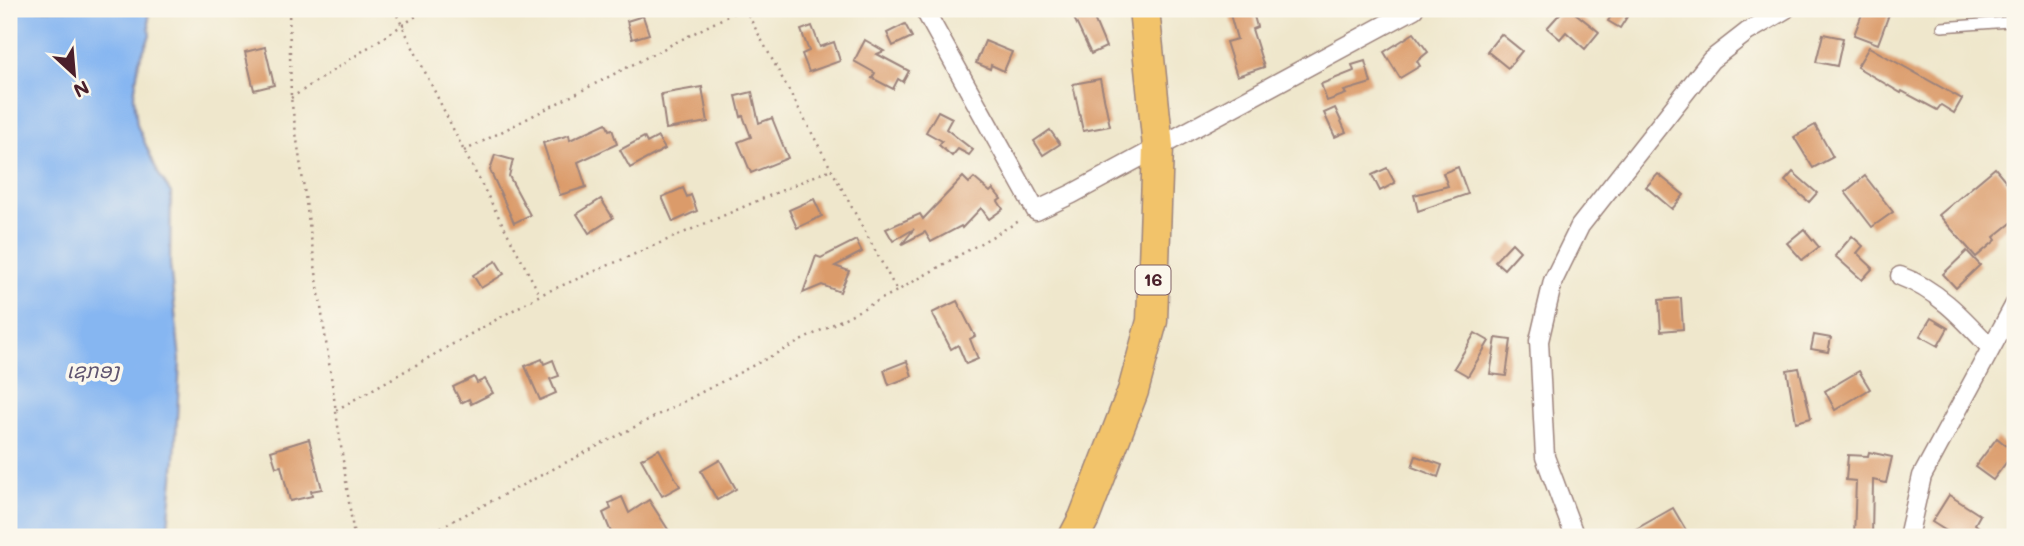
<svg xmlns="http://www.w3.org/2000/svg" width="2024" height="546" font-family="Mali,'Noto Sans Lao',sans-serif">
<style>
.water{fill:#86b6f1;stroke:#686a8e;stroke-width:2}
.building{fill:#db9b6b}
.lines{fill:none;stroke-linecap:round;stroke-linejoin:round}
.lane-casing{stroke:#9c837c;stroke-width:12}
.street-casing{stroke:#9c837c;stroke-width:21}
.highway-casing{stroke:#9c837c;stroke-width:33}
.path{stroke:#9c837c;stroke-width:2.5;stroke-dasharray:2 5;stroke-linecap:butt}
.lane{stroke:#fff;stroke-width:9}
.street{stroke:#fff;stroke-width:18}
.highway{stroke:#f2c36a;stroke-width:30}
.labels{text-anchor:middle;stroke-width:7;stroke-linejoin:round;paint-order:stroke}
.shield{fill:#fbf7ec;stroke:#7f6065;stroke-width:2}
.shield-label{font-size:18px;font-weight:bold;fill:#4a1f2b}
.water-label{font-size:21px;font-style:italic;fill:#5f5470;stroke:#fbf7ec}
</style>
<rect width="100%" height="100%" fill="#fbf7ec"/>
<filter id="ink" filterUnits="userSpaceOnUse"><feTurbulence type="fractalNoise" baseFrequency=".0143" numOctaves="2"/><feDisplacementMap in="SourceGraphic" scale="14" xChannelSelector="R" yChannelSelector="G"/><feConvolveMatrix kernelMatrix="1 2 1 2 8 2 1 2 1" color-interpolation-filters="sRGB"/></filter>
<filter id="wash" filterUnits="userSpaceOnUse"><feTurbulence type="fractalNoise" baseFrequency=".00686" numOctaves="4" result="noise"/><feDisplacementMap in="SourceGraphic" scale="28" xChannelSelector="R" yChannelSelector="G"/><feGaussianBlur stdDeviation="1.57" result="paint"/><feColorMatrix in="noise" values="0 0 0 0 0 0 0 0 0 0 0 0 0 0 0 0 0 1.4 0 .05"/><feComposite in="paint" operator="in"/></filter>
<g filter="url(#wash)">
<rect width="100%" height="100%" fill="#efe7cc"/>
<!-- water -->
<path class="water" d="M9,9H148L150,36L139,61L134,96L137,125L158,173L171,193L170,264L180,360L175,459L167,537H9Z"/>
<g id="blocks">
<!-- building -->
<g class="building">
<path d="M1081,9H1090L1106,47L1091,54L1072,14Z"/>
<path d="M1238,9H1252L1257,27L1252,29L1264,67L1237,76L1226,42L1237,39L1229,11Z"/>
<path d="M1564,9H1570L1599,32L1585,49L1566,32L1560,39L1547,28Z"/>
<path d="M1616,9H1632L1620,28L1608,21Z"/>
<path d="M1864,9H1891L1878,44L1854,35Z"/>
<path d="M643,16L649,34L632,39L627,21Z"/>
<path d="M905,24L912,37L893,46L887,33Z"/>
<path d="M812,26L820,47L834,42L840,61L809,72L802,54L809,51L801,30Z"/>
<path d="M1414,33L1428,52L1417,61L1420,66L1400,78L1384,52Z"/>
<path d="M1501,34L1522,51L1508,68L1487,51Z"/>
<path d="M1823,34L1843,38L1837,66L1816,62Z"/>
<path d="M865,40L884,51L877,54L909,71L903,82L898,79L893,89L872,78L875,73L854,61Z"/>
<path d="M985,41L1012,52L1004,71L991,65L990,69L976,63Z"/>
<path d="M265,47L274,85L254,90L245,52Z"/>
<path d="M1869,47L1962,99L1954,113L1941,105L1937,110L1902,91L1901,93L1857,67Z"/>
<path d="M1365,61L1371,83L1344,91L1346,94L1327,101L1321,84L1354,71L1352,65Z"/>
<path d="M1100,79L1110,126L1083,131L1073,84Z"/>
<path d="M702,87L708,122L666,129L661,94Z"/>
<path d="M752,92L759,123L772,118L788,158L751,173L738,142L751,137L743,116L741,117L736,96Z"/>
<path d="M1335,108L1346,132L1335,137L1324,113Z"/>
<path d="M938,111L952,118L946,129L973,150L969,155L958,149L952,156L939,145L942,141L926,132Z"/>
<path d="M606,123L609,130L612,129L617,144L578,162L586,187L560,195L543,143L569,135L570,140Z"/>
<path d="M1815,125L1833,157L1813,168L1794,137Z"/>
<path d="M1050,130L1060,144L1043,155L1034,141Z"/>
<path d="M644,137L647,143L658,137L665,149L630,168L620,150Z"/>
<path d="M495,155L513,160L509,176L530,215L514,223L490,170Z"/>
<path d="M1458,167L1468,194L1418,211L1414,195L1448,186L1443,173Z"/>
<path d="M1387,168L1395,183L1380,191L1372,175Z"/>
<path d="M1995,168L2015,192V220L1994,237L1996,240L1976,257L1939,215Z"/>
<path d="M1793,172L1817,193L1809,202L1785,181Z"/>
<path d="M1658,174L1684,195L1672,209L1646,187Z"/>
<path d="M1865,176L1893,212L1872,227L1845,192Z"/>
<path d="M963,177L969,183L974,178L990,192L993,189L1001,199L998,201L1003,209L989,219L981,208L962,228L961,226L931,242L925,232L902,244L914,229L893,241L886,229L920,214L923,219Z"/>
<path d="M683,188L687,197L691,195L697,211L673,222L662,197Z"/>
<path d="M601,199L613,218L589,233L577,214Z"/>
<path d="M814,199L822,216L797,228L789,210Z"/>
<path d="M1804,229L1819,247L1802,260L1787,243Z"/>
<path d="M1852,236L1863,246L1857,253L1873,268L1862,280L1835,256Z"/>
<path d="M856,240L862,252L835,266L849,271L840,292L822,285L803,293L816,256L821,258Z"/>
<path d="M1512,243L1520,251L1504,269L1495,261Z"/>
<path d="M1967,251L1980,265L1956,288L1943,274Z"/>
<path d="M496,261L504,274L481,288L473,275Z"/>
<path d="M1681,298L1683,329L1661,331L1659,300Z"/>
<path d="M957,301L975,336L970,339L978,359L966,364L958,345L951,349L932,313Z"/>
<path d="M1931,318L1948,328L1938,346L1920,336Z"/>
<path d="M1475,333L1489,341L1468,376L1454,368Z"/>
<path d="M1814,335L1831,338L1828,352L1811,349Z"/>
<path d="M1496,338L1511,340L1506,376L1490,374Z"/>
<path d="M542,359L544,364L553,360L559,376L550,379L556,393L540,400L525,366Z"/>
<path d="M907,361L912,376L889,385L884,370Z"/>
<path d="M1799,368L1811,418L1796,422L1787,370Z"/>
<path d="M1859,371L1870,389L1835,410L1825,391Z"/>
<path d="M474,377L477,383L485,379L493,393L471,404L469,399L461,403L453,387Z"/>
<path d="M1997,438L2014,452L1993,480L1975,467Z"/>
<path d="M309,439L322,489L311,491L312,496L290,501L281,466L276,467L271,451Z"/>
<path d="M659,449L680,486L662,496L641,459Z"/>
<path d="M1869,452L1892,457L1886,483L1873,480L1872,537H1854L1856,481L1846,480L1848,455L1868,456Z"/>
<path d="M1416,456L1442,465L1438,477L1412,467Z"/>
<path d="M720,460L736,489L717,500L701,471Z"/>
<path d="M1949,495L1980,515L1975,524L1989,537H1956L1932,522Z"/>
<path d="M622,497L629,513L649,500L673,537H613L603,513L611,509L609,503Z"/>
<path d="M1673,508L1690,537H1622Z"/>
</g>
</g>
</g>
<g filter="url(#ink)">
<use href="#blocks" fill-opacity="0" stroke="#9c837c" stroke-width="2"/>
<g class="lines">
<!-- lane casing -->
<g class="lane-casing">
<path id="lane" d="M1942,27L2008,22L2015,25"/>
</g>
<!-- street casing -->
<g class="street-casing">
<g id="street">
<path d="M924,9L1036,211L1072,194L1414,9"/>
<path d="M1900,276C1938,290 1963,318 1990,347"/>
<path d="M1575,537L1545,457L1539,341L1553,281L1580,226L1711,60L1747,32L1786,9"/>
<path d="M1908,537L1922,476L2015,304"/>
</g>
</g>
<!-- highway casing -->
<g class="highway-casing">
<path id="highway" d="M1074,537L1084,518L1133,391L1152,321L1158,147L1144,9"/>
</g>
<!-- path -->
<g class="path">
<path d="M289,9L291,98L354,537"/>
<path d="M394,9L464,151L540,295"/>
<path d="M745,9L897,291"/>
<path d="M291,98L427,9"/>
<path d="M464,151L741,9"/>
<path d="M336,410L540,295L831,169"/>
<path d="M422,537L897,291L1021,220"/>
</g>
<!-- lane -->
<use href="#lane" class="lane"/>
<!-- street -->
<use href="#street" class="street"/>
<!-- highway -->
<use href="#highway" class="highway"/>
</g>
</g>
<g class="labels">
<!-- shield labels -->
<rect class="shield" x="1135.5" y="265.5" width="35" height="29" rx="5"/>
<g class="shield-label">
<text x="1153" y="286">16</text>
</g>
<!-- water labels -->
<g class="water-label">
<text x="93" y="378">ເຊກອງ</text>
</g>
</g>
<!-- margin -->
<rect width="2024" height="546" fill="none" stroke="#fbf7ec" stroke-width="35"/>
<!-- north arrow -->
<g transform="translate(74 74) rotate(154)" stroke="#fbf7ec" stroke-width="5" paint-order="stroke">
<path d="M0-5L12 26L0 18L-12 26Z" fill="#4a1f2b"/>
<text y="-10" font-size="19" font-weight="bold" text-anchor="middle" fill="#4a1f2b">N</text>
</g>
</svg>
